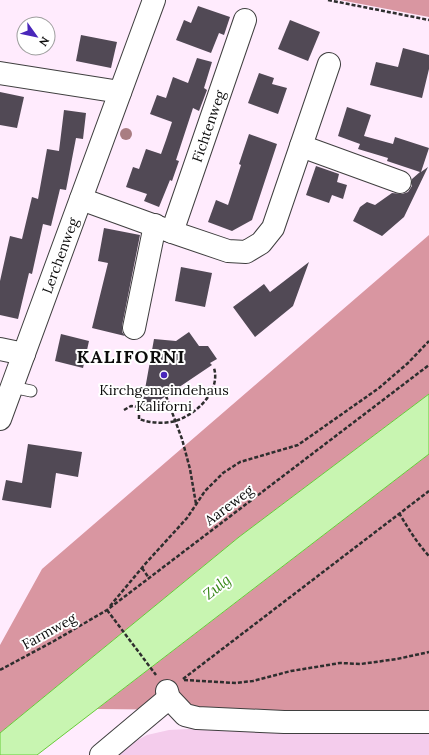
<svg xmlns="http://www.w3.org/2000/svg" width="429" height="755" font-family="Lora,serif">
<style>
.farmland{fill:#f4ccec}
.forest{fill:#d996a1}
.water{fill:#c8f5b1;stroke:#67cb39}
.building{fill:#514955}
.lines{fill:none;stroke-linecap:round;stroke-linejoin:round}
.lane-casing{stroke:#3f3f3f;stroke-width:13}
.street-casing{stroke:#3f3f3f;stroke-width:24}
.path{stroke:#2e2e2e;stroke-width:2.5;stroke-dasharray:4 2;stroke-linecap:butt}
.lane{stroke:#fff;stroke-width:11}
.street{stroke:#fff;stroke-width:22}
.tree{fill:#a97d82}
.poi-dot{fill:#4926ba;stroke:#fff;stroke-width:1.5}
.labels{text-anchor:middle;stroke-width:4;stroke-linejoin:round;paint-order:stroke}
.street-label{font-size:14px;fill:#0c0c0c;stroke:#fff}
.poi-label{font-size:14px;fill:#0c0c0c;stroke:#fff}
.water-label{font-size:15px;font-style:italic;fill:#368716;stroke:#fff}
.district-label{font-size:18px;font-weight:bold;letter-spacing:1px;fill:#0c0c0c;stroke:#fff}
</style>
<rect width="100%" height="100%" fill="#ffebfd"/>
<!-- farmland -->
<path class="farmland" d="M188,729L429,734V755H118L132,743L147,735L169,730Z"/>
<!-- forest -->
<g class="forest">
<path d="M340,0H429V17Z"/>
<path d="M429,235V394L239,537L0,733V645L42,569Z"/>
<path d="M429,454V712L97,709Z"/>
</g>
<!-- water -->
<path class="water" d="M429,394V454L37,755H0V733L239,537Z"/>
<!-- building -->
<g class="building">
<path d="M198,6L230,17L224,35L219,33L211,53L176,40L184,20L191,23Z"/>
<path d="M290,20L320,32L308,61L278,49Z"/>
<path d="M81,35L117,42L111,68L76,61Z"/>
<path d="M403,48L429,55V69L422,98L370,85L376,62L398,67Z"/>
<path d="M197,58L212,62L204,88L207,90L199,111L193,108L176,160L179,161L172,181L170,180L159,207L144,201L147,194L126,187L133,167L139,169L146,149L161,154L166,140L172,122L150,114L157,95L166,98L173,77L188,83Z"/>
<path d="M259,73L274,78L272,84L287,88L278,114L248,103Z"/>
<path d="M0,92L24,97L17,128L0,125Z"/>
<path d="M347,107L371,115L364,136L393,144L395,137L429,148L421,172L428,167L404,217L382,236L353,221L360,207L367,202L375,205L392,193L402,194L408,192L412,186V179L420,172L387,161L388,158L358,149L360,144L338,136Z"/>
<path d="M64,110L86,113L83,139L76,138L66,190L60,189L51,226L43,224L32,274L29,273L18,319L0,315V281L10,236L22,239L32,197L38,199L47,149L59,151Z"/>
<path d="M249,134L277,144L252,220L232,231L208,222L216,200L228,205L241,165L239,164Z"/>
<path d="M316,166L339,174L337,182L347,185L343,199L332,195L329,203L306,195Z"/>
<path d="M104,228L140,235L122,326V332L125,336L92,328L108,263L98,261Z"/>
<path d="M309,262L293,306L255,337L233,307L264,284L270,292Z"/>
<path d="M181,267L212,273L205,307L175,301Z"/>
<path d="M189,332L199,346H208L217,359L210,363L212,365L160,400L142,406L154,339L176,341Z"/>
<path d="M61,334L89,341L83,368L55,361Z"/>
<path d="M28,444L82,452L78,477L56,473L51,508L2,500L6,480L22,483Z"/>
</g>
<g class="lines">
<!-- lane casing -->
<g class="lane-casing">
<path id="lane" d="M12,387L31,391"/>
</g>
<!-- street casing -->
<g class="street-casing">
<g id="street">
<path d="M0,73L120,92"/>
<path d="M301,146L400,182"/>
<path d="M81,199L172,232L228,251L246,252L261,243L273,228L329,64"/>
<path id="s1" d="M172,232L245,20"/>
<path d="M134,328L155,225"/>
<path d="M0,349L24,354"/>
<path id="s2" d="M0,419L154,0"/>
<path d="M167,691L169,698L185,715L197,718L284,722H429"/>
<path d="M101,755L169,698"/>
</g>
</g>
<!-- path -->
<g class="path">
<path d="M328,0L429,20"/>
<path d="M166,396L182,439L190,469L196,504"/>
<path d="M124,410L131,406L139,407V419C150,423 164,424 175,421C196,415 221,391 214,368"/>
<path d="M399,513C408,528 417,543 429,556"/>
<path d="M142,568L149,578"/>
<path d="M110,606L146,563L187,518L205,491L223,473L240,462L298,445L379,388L408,363L429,341"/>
<path d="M107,610L156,675"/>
<path d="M0,670L54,641L107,610L429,365"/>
<path d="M183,679L429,491"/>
<path d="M184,680L236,683L253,681L291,671L316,667L340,663L361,664L397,659L429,652"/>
</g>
<!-- lane -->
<use href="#lane" class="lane"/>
<!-- street -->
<use href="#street" class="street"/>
</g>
<!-- trees -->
<circle class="tree" cx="126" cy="134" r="6"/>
<!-- markers -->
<circle class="poi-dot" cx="164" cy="375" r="4"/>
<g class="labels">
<!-- street labels -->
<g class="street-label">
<text dy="5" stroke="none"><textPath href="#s1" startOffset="112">Fichtenweg</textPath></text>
<text dy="5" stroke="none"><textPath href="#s2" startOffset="174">Lerchenweg</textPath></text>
<text transform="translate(229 505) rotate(-37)" y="5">Aareweg</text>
<text transform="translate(49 631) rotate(-29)" y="5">Farmweg</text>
</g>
<!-- poi labels -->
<g class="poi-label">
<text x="164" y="395">Kirchgemeindehaus<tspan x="164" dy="16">Kaliforni</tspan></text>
</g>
<!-- water labels -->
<g class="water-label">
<text transform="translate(217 587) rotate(-39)" y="5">Zulg</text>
</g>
<!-- district labels -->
<g class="district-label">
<text x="131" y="363">KALIFORNI</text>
</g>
</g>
<!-- north arrow -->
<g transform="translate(36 36) rotate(123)"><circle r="19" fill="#ffffff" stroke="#9e9e9e"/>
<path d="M0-3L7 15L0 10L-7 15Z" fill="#4926ba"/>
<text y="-6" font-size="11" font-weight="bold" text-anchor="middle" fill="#0c0c0c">N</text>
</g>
</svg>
